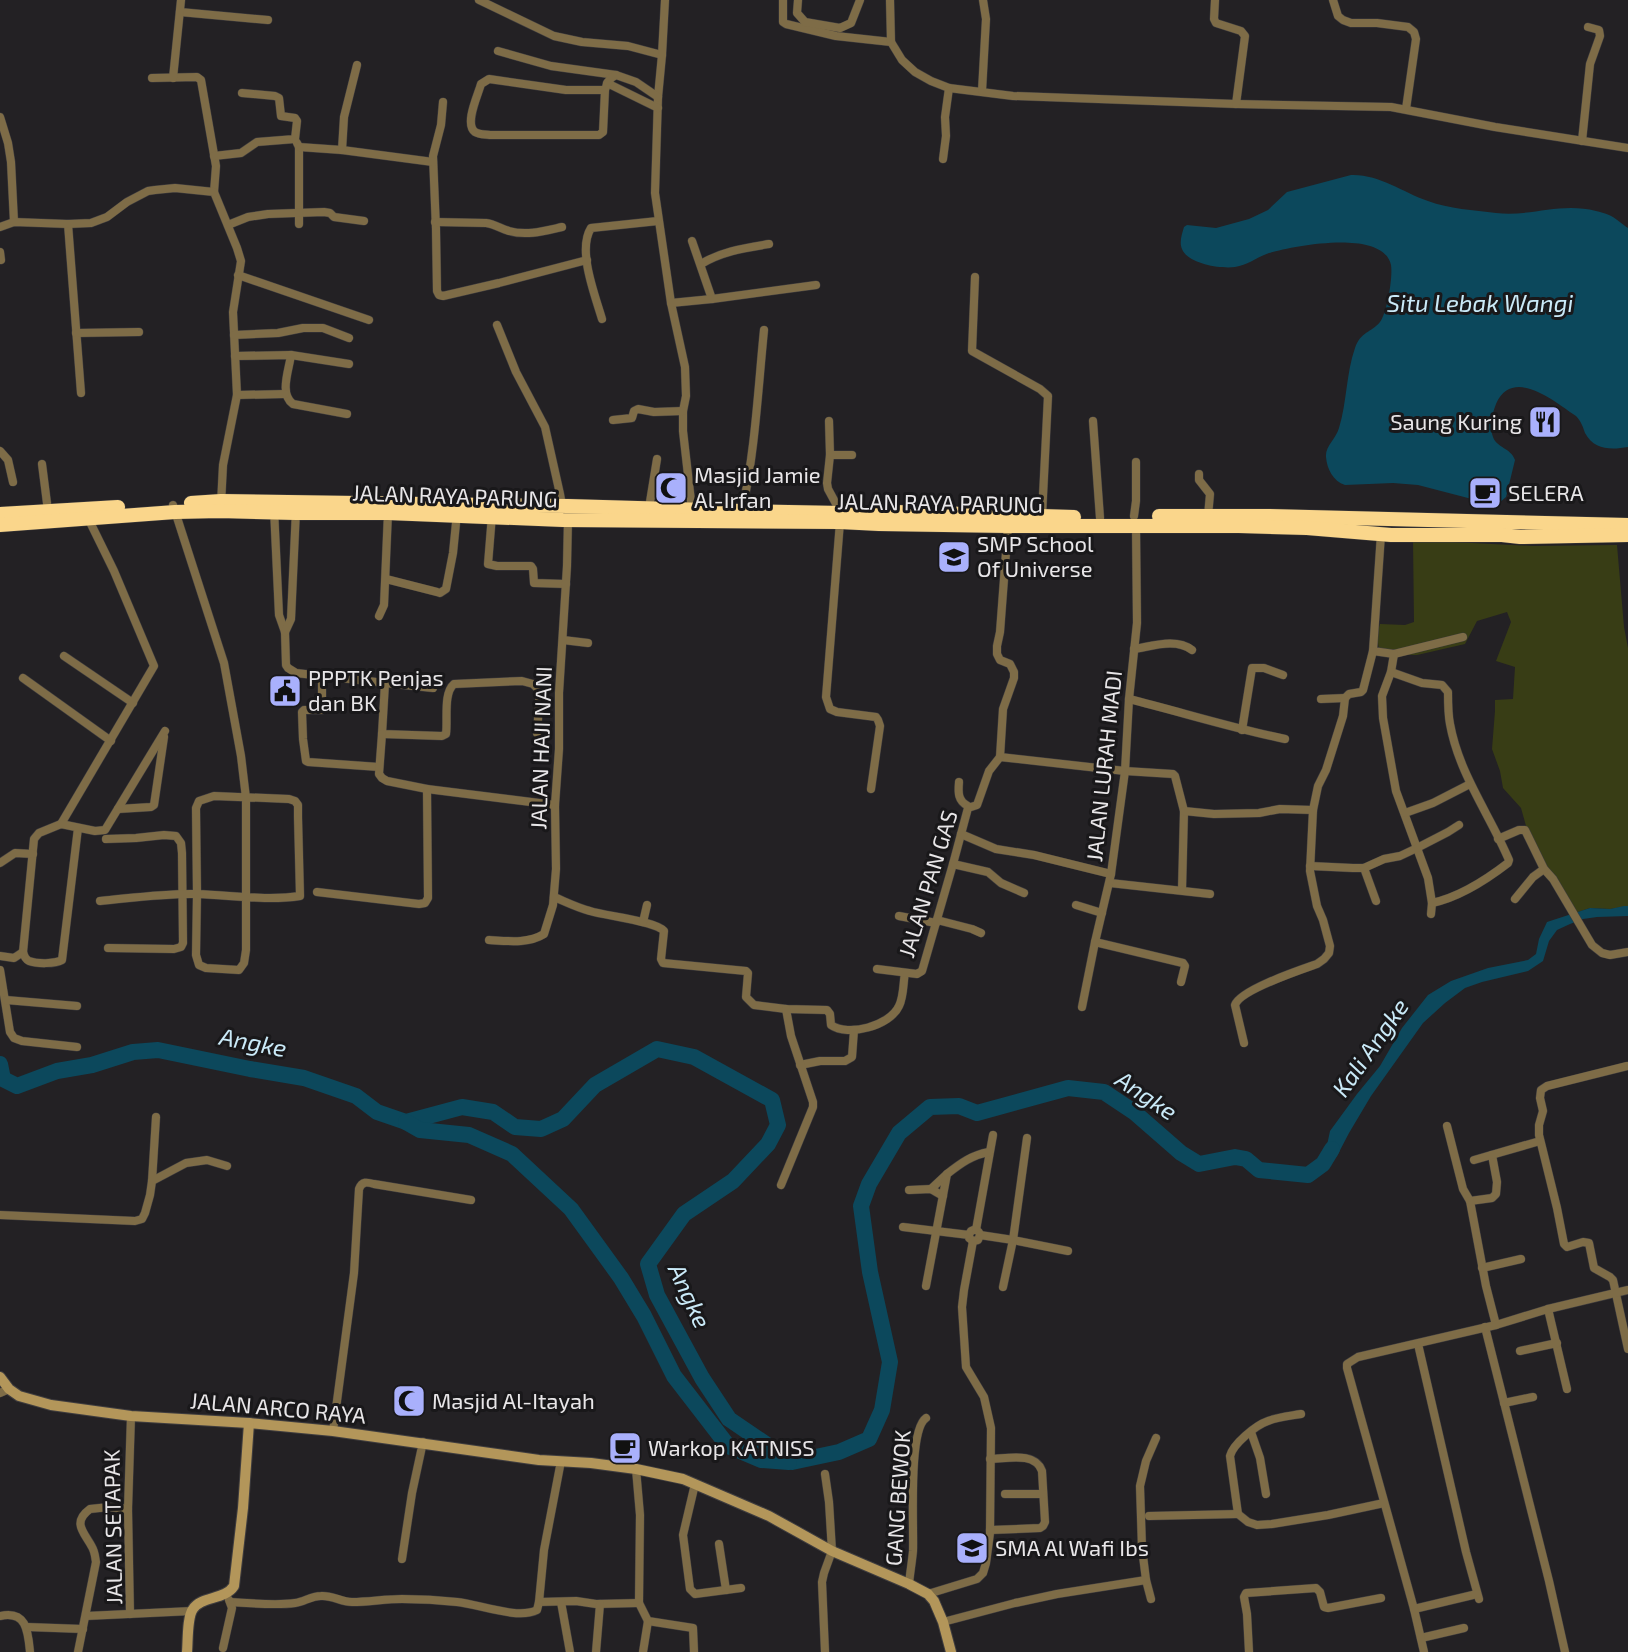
<svg xmlns="http://www.w3.org/2000/svg" width="1628" height="1652" font-family="'Exo 2',sans-serif">
<style>
.green{fill:#383d15}
.water{fill:#0c485c}
.lines{fill:none;stroke-linecap:round;stroke-linejoin:round}
.river{stroke:#0c485c;stroke-width:16}
.street-casing{stroke:#3f3d3f;stroke-width:9}
.secondary-casing{stroke:#3f3d3f;stroke-width:12}
.highway-casing{stroke:#3f3d3f;stroke-width:15}
.street{stroke:#7e6c47;stroke-width:8}
.secondary{stroke:#b3965a;stroke-width:10}
.highway{stroke:#fad68b;stroke-width:14}
.labels{text-anchor:middle;stroke-width:6;stroke-linejoin:round;paint-order:stroke}
.poi-label{font-size:22px;fill:#e8e6e8;stroke:#19181a;text-anchor:start}
.street-label{font-size:22px;fill:#e8e6e8;stroke:#19181a}
.water-label{font-size:24px;font-style:italic;fill:#caeaf8;stroke:#19181a}
</style>
<rect width="100%" height="100%" fill="#232124"/>
<!-- green -->
<path class="green" d="M1413,540L1533,546L1617,545L1624,627L1628,648V906L1610,909L1590,908L1575,913L1549,873L1528,833L1521,808L1503,788L1500,771L1492,749L1495,711V700L1513,699L1515,667L1496,661L1511,622L1507,612L1477,621L1465,644L1417,655H1399L1379,651L1377,634L1380,624L1405,625L1414,622Z"/>
<!-- water -->
<g class="water">
<path d="M1351,175C1379,174 1402,192 1428,201C1449,209 1474,210 1496,213C1531,217 1560,202 1596,211C1600,212 1605,213 1609,215C1616,218 1622,224 1628,228V447C1611,450 1594,450 1585,433C1583,427 1581,421 1576,416C1555,402 1513,366 1496,404C1492,414 1489,426 1493,437C1497,448 1511,448 1515,460L1506,497L1498,504H1491L1418,485L1393,483L1345,485C1333,481 1327,469 1326,457C1325,446 1336,439 1339,428C1347,402 1346,374 1355,348C1361,331 1371,333 1380,322C1387,313 1393,277 1391,265C1383,228 1293,246 1269,253C1257,257 1248,265 1235,267C1221,269 1188,264 1182,249C1179,242 1182,234 1184,227L1187,225L1216,228L1249,219L1268,210L1287,192Z"/>
<path d="M1624,906H1628V916L1597,917L1583,919L1570,924L1557,930L1549,941L1543,961L1528,971L1482,982L1465,988L1445,1003L1423,1023L1371,1096L1349,1133L1337,1156L1325,1171L1316,1163L1326,1150L1330,1131L1357,1094L1380,1066L1402,1028L1428,995L1451,981L1488,968L1528,960L1536,954L1539,939L1547,922L1590,908L1610,909Z"/>
</g>
<g class="lines">
<!-- river -->
<g class="river">
<path d="M0,1064L3,1079L17,1086L57,1071L92,1065L133,1052L158,1050L250,1069L304,1078L356,1096L377,1112L406,1122L462,1107L493,1112L515,1127L541,1129L563,1119L595,1085L657,1049L694,1057L772,1100L778,1125L768,1144L733,1181L684,1214L648,1264L657,1295L702,1378L729,1419L792,1462L839,1452L869,1439L882,1410L890,1362L870,1272L861,1206L869,1184L899,1133L930,1107L959,1106L977,1113L1068,1088L1104,1092L1134,1112L1181,1153L1199,1164L1235,1157L1246,1159L1259,1170L1308,1175L1323,1164L1332,1149"/>
<path d="M406,1122L420,1130L469,1135L512,1154L571,1209L621,1278L644,1316L674,1376L728,1446L761,1460L789,1462"/>
</g>
<!-- street casing -->
<g class="street-casing">
<g id="street">
<path d="M479,0L554,36L582,42L628,46L662,55"/>
<path d="M665,0L662,55L658,97L655,193L671,303L685,367L686,396L683,411V431L692,510"/>
<path d="M783,0V22L786,24L836,36L891,42L902,60L915,72L931,81L949,88L1013,96L1236,104L1391,107L1495,127L1628,148"/>
<path d="M798,0L797,13L805,22L840,28L851,23L860,0"/>
<path d="M890,0L891,42"/>
<path d="M1215,0L1214,19L1216,23L1241,31L1245,36L1236,104"/>
<path d="M1333,0L1338,16L1343,20L1351,23H1377L1408,27L1414,32L1416,39L1406,109"/>
<path d="M180,12L268,20"/>
<path d="M498,51L551,66L616,75"/>
<path d="M152,78L197,77L201,80L216,166L214,192"/>
<path d="M173,78L181,0"/>
<path d="M607,83L658,108"/>
<path d="M605,90L603,132L599,135H490C485,134 480,135 475,132C464,124 478,95 481,84L489,79L566,90H605C607,83 609,78 616,75L636,82L658,97"/>
<path d="M982,91L986,19L983,0"/>
<path d="M443,102L441,125L433,156L436,229L437,291L439,295L443,296L499,283L587,260"/>
<path d="M0,117L8,143L11,162L14,222"/>
<path d="M1582,141L1590,64L1600,36L1599,30L1588,27"/>
<path d="M297,143L299,147V224"/>
<path d="M299,147L342,150L433,162"/>
<path d="M342,150L344,117L357,65"/>
<path d="M214,156L241,153L257,142L295,139L297,121L295,118L281,116L279,98L275,96L242,93"/>
<path d="M943,159L946,136L945,117L949,88"/>
<path d="M435,222L486,223C495,224 501,229 509,231C527,236 544,231 562,227"/>
<path d="M68,224L81,393"/>
<path d="M228,225L248,217L268,214L324,212L330,213L334,217L364,221"/>
<path d="M0,227L14,222L68,224L91,223L107,217L127,202L148,191L155,190L175,188L214,192L237,248L241,261L233,312L237,395L223,465L221,504"/>
<path d="M692,241L712,299"/>
<path d="M0,252L1,260"/>
<path d="M701,264C722,251 745,248 769,244"/>
<path d="M238,275L369,320"/>
<path d="M975,277L972,351L1040,389L1048,396L1042,516"/>
<path d="M671,303L712,299L816,285"/>
<path d="M602,319C595,295 577,250 591,228L658,221"/>
<path d="M497,325L516,372L545,427L560,494L562,506"/>
<path d="M76,333L139,332"/>
<path d="M234,335L278,333L303,328H323L349,338"/>
<path d="M291,355C289,370 279,394 293,404L347,414"/>
<path d="M235,356L291,355L349,364"/>
<path d="M237,395L285,394"/>
<path d="M613,420L632,418L634,411L638,409L654,412L683,411"/>
<path d="M829,421L830,455L827,483L828,489L841,513"/>
<path d="M1093,421L1100,518"/>
<path d="M0,451L8,460L13,482"/>
<path d="M830,455H852"/>
<path d="M42,464L48,511"/>
<path d="M1199,474V480L1210,494L1208,516"/>
<path d="M649,508L657,459"/>
<path d="M274,509L279,615L285,632L286,665L288,668L296,673L385,683L382,734L442,736L446,734C448,720 443,693 454,684L522,681L533,684L540,691L537,733"/>
<path d="M742,511C755,452 758,390 764,330"/>
<path d="M492,515L488,564L497,566H531L533,569L534,583L566,584"/>
<path d="M1134,516L1136,501V462"/>
<path d="M840,522L826,697L830,709L837,712L876,717L878,720L880,726L871,789"/>
<path d="M1381,534L1373,651L1394,654L1463,637"/>
<path d="M386,579L437,592L440,593L446,589L453,553L457,513"/>
<path d="M379,616L384,605L388,513"/>
<path d="M285,632L291,619L296,510"/>
<path d="M563,640L588,643"/>
<path d="M1134,649C1153,646 1176,638 1192,650"/>
<path d="M1394,654L1391,672L1382,696L1383,718L1396,791L1428,878L1432,903L1431,914"/>
<path d="M64,656L133,703"/>
<path d="M1391,672L1422,683L1442,685L1448,692C1448,703 1448,714 1450,724C1459,774 1490,815 1509,860L1508,863C1486,880 1460,897 1432,903"/>
<path d="M322,677V710H304L302,712L303,739L306,761L308,762L379,767"/>
<path d="M23,678L111,741"/>
<path d="M385,683L433,688"/>
<path d="M1129,699C1181,712 1232,728 1285,739"/>
<path d="M1321,699L1345,698"/>
<path d="M1242,730L1252,668H1264L1283,675"/>
<path d="M382,734L379,774L382,778L387,781L427,789L555,805"/>
<path d="M1000,757L1125,771L1173,774L1175,776L1184,811L1182,890"/>
<path d="M959,782C958,793 958,801 968,806"/>
<path d="M118,809L151,807L154,805L164,737"/>
<path d="M1184,811L1214,814L1259,813L1280,809L1313,810"/>
<path d="M1405,813L1433,803L1470,784"/>
<path d="M61,824L154,666L114,571L88,518"/>
<path d="M78,828L62,960C55,964 37,964 29,961C25,959 24,956 23,952L34,839L39,833L61,824L95,831L105,830L165,731"/>
<path d="M961,834L996,849L1034,855L1111,874"/>
<path d="M106,839L136,838L164,835L176,836L181,843L182,853L183,943L181,947L174,949L108,948"/>
<path d="M1498,839L1519,830H1525L1544,869L1553,879L1592,945L1602,953L1610,955L1628,952"/>
<path d="M0,863L15,853L33,854"/>
<path d="M953,864L988,872L1001,883L1024,893"/>
<path d="M1310,866L1353,868H1364L1384,859L1400,856L1417,848L1448,832L1459,825"/>
<path d="M1364,868L1376,901"/>
<path d="M1110,883L1210,894"/>
<path d="M317,892L419,904L425,903L428,898L427,789"/>
<path d="M554,897C566,902 578,908 590,911C606,916 655,921 664,931L661,959L663,963L746,971L748,973L746,997L754,1005L786,1009L827,1010L830,1014L831,1025C848,1037 890,1026 899,1006C904,996 903,983 905,973"/>
<path d="M1515,899L1533,877L1544,869"/>
<path d="M100,901C132,898 165,893 197,894C231,895 266,901 300,896L298,817V805L295,801L289,799L214,796L199,801L196,808L197,894L196,955L199,965L206,968L239,970L244,963L246,950V798L241,756L224,663L173,505"/>
<path d="M1076,905L1102,913"/>
<path d="M899,916L936,923"/>
<path d="M937,920L972,929L981,933"/>
<path d="M643,922L647,905"/>
<path d="M489,940C507,941 528,944 544,934L553,905L556,869L555,805L559,749V693L567,566L568,519"/>
<path d="M1095,942L1183,963L1185,966L1181,982"/>
<path d="M0,956L14,958L23,952"/>
<path d="M877,969L917,974L922,971L953,864L968,808L977,805L989,771L1000,757L1003,709L1014,678V672L1010,664L1000,660L997,654V646L1000,632L1008,526"/>
<path d="M0,970L10,1032L14,1038L22,1041L77,1047"/>
<path d="M6,1000L77,1006"/>
<path d="M1082,1007L1095,942L1111,874L1125,771L1129,699L1137,623L1136,526"/>
<path d="M1244,1043L1235,1005C1240,990 1300,970 1317,964L1324,959L1329,953L1330,946L1323,920L1317,906L1310,871L1313,810L1318,786L1326,770L1343,716L1345,698L1349,694L1361,692L1363,690L1373,651"/>
<path d="M800,1065L820,1061H845L852,1057L854,1030"/>
<path d="M1627,1066L1547,1086L1541,1090L1540,1098L1543,1111L1539,1125V1135L1557,1208L1564,1244L1567,1247L1583,1242L1589,1243L1594,1268L1610,1277L1613,1280L1628,1349"/>
<path d="M1447,1126L1463,1189L1470,1201L1492,1198L1496,1194L1497,1182L1492,1155"/>
<path d="M1474,1160L1540,1141"/>
<path d="M152,1181L156,1117"/>
<path d="M781,1185L813,1107V1102L791,1036L786,1009"/>
<path d="M931,1189L947,1174"/>
<path d="M909,1190L931,1189L943,1196"/>
<path d="M1470,1201L1486,1286L1496,1325"/>
<path d="M0,1215L135,1221L142,1219L145,1213L150,1195L152,1181L186,1163L207,1160L227,1166"/>
<path d="M903,1227L969,1235V1238L973,1241L978,1240L980,1235C979,1230 975,1229 971,1231L969,1235"/>
<path d="M976,1230L993,1135"/>
<path d="M980,1235L1013,1240L1068,1251"/>
<path d="M1482,1268L1521,1259"/>
<path d="M926,1286L947,1174C961,1163 972,1155 989,1152"/>
<path d="M1003,1287L1013,1240L1027,1138"/>
<path d="M1548,1309L1567,1389"/>
<path d="M1485,1327L1549,1581L1565,1652"/>
<path d="M1418,1344L1466,1552L1479,1599"/>
<path d="M1520,1351L1557,1343"/>
<path d="M0,1393L9,1389"/>
<path d="M1504,1403L1533,1397"/>
<path d="M1301,1414C1290,1416 1278,1417 1268,1421C1256,1425 1233,1444 1230,1456L1238,1514L1248,1522L1257,1525L1272,1524L1328,1515L1384,1503"/>
<path d="M333,1431L354,1273L359,1189C362,1181 367,1182 374,1184L471,1200"/>
<path d="M1251,1432L1260,1458L1266,1494"/>
<path d="M990,1459C1006,1459 1035,1451 1042,1471L1045,1522L1043,1526L1040,1528L990,1530"/>
<path d="M561,1461L544,1550L539,1602L576,1601L596,1604L639,1603"/>
<path d="M636,1469L640,1515L639,1603L648,1621L693,1628L694,1652"/>
<path d="M695,1484L683,1535L690,1589L695,1594L741,1588"/>
<path d="M1005,1494H1043"/>
<path d="M1149,1516L1238,1514"/>
<path d="M719,1544L726,1590"/>
<path d="M402,1559L412,1493L423,1442"/>
<path d="M909,1584C910,1573 912,1562 913,1551C914,1527 908,1430 926,1418"/>
<path d="M928,1594L977,1579L983,1573L986,1563L990,1533L991,1428L984,1397L966,1367L962,1307L964,1290L973,1241"/>
<path d="M1151,1599L1146,1580L1142,1548L1140,1486L1146,1461L1156,1438"/>
<path d="M231,1602C252,1603 274,1606 295,1603C304,1602 311,1596 321,1596C332,1595 341,1602 352,1602C369,1602 385,1599 402,1599C420,1599 439,1600 457,1602C478,1604 518,1620 537,1610L539,1602"/>
<path d="M561,1602L570,1652"/>
<path d="M1414,1609L1477,1594"/>
<path d="M130,1614L128,1509L131,1416"/>
<path d="M0,1616C27,1610 28,1632 30,1652"/>
<path d="M86,1616L192,1611"/>
<path d="M943,1622L1015,1603L1057,1594L1146,1580"/>
<path d="M27,1627L83,1629"/>
<path d="M1421,1638L1464,1628"/>
<path d="M223,1648L232,1608L229,1600"/>
<path d="M78,1652L96,1562C95,1557 95,1552 92,1547C85,1533 71,1523 90,1509L109,1507L128,1509"/>
<path d="M596,1652L600,1604"/>
<path d="M643,1652L648,1621"/>
<path d="M825,1652L822,1582L824,1573L832,1551L829,1502L825,1474"/>
<path d="M1249,1652L1247,1614L1244,1597L1246,1593L1316,1588L1320,1592L1324,1607L1328,1608L1381,1598"/>
<path d="M1424,1652L1414,1609L1347,1368V1364L1358,1357L1496,1325L1548,1309L1628,1290"/>
</g>
</g>
<!-- secondary casing -->
<g class="secondary-casing">
<g id="secondary">
<path d="M0,1377L9,1389L19,1396L51,1405L131,1416L249,1423L333,1431L539,1460L591,1463L636,1469L683,1479L769,1516L832,1551L909,1584L928,1594L934,1601L943,1622L951,1652"/>
<path d="M187,1652C188,1641 187,1617 193,1609C201,1596 225,1600 234,1586L243,1508L249,1423"/>
</g>
</g>
<!-- highway casing -->
<g class="highway-casing">
<g id="highway">
<path d="M191,503L221,501L568,506L742,511L841,513L896,512L1074,517"/>
<path d="M0,514L118,507"/>
<path d="M1159,516H1269L1628,525"/>
<path d="M0,525L175,512L220,511L296,513H388L563,520L840,522L879,524L1008,526H1239L1307,528L1391,535H1502L1520,537L1628,535"/>
</g>
</g>
<!-- street -->
<use href="#street" class="street"/>
<!-- secondary -->
<use href="#secondary" class="secondary"/>
<!-- highway -->
<use href="#highway" class="highway"/>
</g>
<!-- icons -->
<defs>
<g id="restaurant-square" transform="scale(1.725)"><rect x="-9" y="-9" width="18" height="18" rx="4" fill="#a9b0fc" stroke="#19181a"/><path d="M-5-6h1v4h1v-4h1v4h1v-4h1v5L-1.5 .5V6h-2V.5L-5-1ZM5-6V6H3V1.5H1.5Q1.5-4 5-6Z" fill="#111"/></g>
<g id="mosque-square" transform="scale(1.725)"><rect x="-9" y="-9" width="18" height="18" rx="4" fill="#a9b0fc" stroke="#19181a"/><path d="M3.5-4.9A6 6 0 1 0 3.5 4.9A5 5 0 1 1 3.5-4.9Z" fill="#111"/></g>
<g id="cafe-square" transform="scale(1.725)"><rect x="-9" y="-9" width="18" height="18" rx="4" fill="#a9b0fc" stroke="#19181a"/><path d="M-5.5-4.5H6V0H3Q3 3.5 0 3.5H-2.5Q-5.5 3.5-5.5 0ZM3-3.2v2h1.7v-2ZM-6 4.5H4V6H-6Z" fill="#111"/></g>
<g id="school-square" transform="scale(1.725)"><rect x="-9" y="-9" width="18" height="18" rx="4" fill="#a9b0fc" stroke="#19181a"/><path d="M0-5L7-2L0 1L-7-2ZM-4 1L0 2.5L4 1V4Q0 6-4 4Z" fill="#111"/></g>
<g id="civic-square" transform="scale(1.725)"><rect x="-9" y="-9" width="18" height="18" rx="4" fill="#a9b0fc" stroke="#19181a"/><path d="M-.6-6.5H3V-4.5H.6V-3L4-1V1h2V6H-6V1h2V-1L-.6-3ZM-1.2 2.5V6h2.4V2.5Z" fill="#111"/></g>
</defs>
<g fill-rule="evenodd">
<use href="#restaurant-square" x="1545" y="422"/>
<use href="#mosque-square" x="671" y="488"/>
<use href="#cafe-square" x="1485" y="493"/>
<use href="#school-square" x="954" y="557"/>
<use href="#civic-square" x="285" y="691"/>
<use href="#mosque-square" x="409" y="1401"/>
<use href="#cafe-square" x="625" y="1448"/>
<use href="#school-square" x="972" y="1548"/>
</g>
<g class="labels">
<!-- poi labels -->
<g class="poi-label">
<text x="1522" y="430" text-anchor="end">Saung Kuring</text>
<text x="694" y="483">Masjid Jamie<tspan x="694" dy="25">Al-Irfan</tspan></text>
<text x="1508" y="501">SELERA</text>
<text x="977" y="552">SMP School<tspan x="977" dy="25">Of Universe</tspan></text>
<text x="308" y="686">PPPTK Penjas<tspan x="308" dy="25">dan BK</tspan></text>
<text x="432" y="1409">Masjid Al-Itayah</text>
<text x="648" y="1456">Warkop KATNISS</text>
<text x="995" y="1556">SMA Al Wafi Ibs</text>
</g>
<!-- street labels -->
<g class="street-label">
<text transform="translate(455 496) rotate(2)" y="8">JALAN RAYA PARUNG</text>
<text transform="translate(940 503) rotate(1)" y="8">JALAN RAYA PARUNG</text>
<text transform="translate(541 748) rotate(-88)" y="8">JALAN HAJI NANI</text>
<text transform="translate(1104 766) rotate(-84)" y="8">JALAN LURAH MADI</text>
<text transform="translate(928 884) rotate(-73)" y="8">JALAN PAN GAS</text>
<text transform="translate(278 1408) rotate(5)" y="8">JALAN ARCO RAYA</text>
<text transform="translate(898 1498) rotate(-86)" y="8">GANG BEWOK</text>
<text transform="translate(113 1527) rotate(-91)" y="8">JALAN SETAPAK</text>
</g>
<!-- water labels -->
<g class="water-label">
<text x="1480" y="312">Situ Lebak Wangi</text>
<text transform="translate(253 1043) rotate(11)" y="8">Angke</text>
<text transform="translate(1371 1048) rotate(-55)" y="8">Kali Angke</text>
<text transform="translate(1146 1096) rotate(34)" y="8">Angke</text>
<text transform="translate(689 1296) rotate(65)" y="8">Angke</text>
</g>
</g>
</svg>
